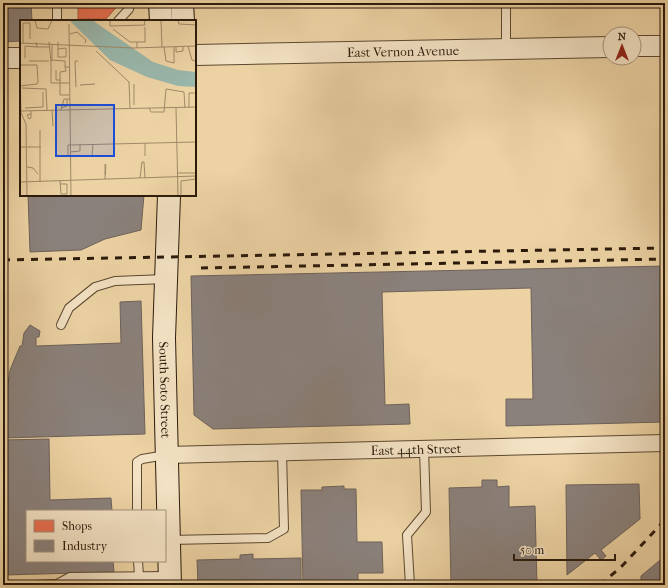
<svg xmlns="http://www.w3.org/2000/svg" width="668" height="588" font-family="'IM FELL French Canon',serif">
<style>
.shops{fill:#e76f51;stroke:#af563c}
.industry{fill:#8a817c;stroke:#6e625a}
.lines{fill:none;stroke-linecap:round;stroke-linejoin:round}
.service-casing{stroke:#5c4831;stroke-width:10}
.minor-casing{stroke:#5c4831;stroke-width:18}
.tertiary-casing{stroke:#5c4831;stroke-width:22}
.secondary-casing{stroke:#2b1a0b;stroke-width:24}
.service{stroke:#f3e2c4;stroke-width:8}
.minor{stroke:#f3e2c4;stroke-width:16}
.tertiary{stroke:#f3e2c4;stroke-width:20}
.secondary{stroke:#f3e2c4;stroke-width:22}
.rail{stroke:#2b1a0b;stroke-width:3;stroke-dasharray:7 7;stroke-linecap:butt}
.labels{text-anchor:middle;stroke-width:4;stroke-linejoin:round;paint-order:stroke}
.street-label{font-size:13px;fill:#2b1a0b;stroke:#f3e2c4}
.inset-road{fill:none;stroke:#9f8967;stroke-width:1}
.view{fill:#1d4ed8;fill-opacity:0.15;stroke:#1d4ed8;stroke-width:2}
.inset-edge{fill:none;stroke:#2b1a0b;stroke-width:2}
</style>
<rect width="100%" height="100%" fill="#edd3a4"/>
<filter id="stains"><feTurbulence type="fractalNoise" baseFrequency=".005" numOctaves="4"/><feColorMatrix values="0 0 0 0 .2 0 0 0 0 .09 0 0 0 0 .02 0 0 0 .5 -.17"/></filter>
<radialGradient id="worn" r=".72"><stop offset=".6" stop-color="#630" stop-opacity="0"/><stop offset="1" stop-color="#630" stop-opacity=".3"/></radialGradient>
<!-- shops -->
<path class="shops" d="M78,3H120L106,19H78Z"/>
<!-- industry -->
<g class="industry">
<path d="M3,3H31L32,21H21V41L3,42Z"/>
<path d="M28,195H144L141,230L105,239L81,250L30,252Z"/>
<path d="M665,266V422L506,426V399H533L531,288L382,292L385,405L409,404L410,424L213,429L194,415L191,276Z"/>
<path d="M141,301L145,434L3,438V419L10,370L20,346H22L24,333L30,325L40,331L39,337H36V346L121,343L120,302Z"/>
<path d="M49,439L50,500L111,498L112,511H27V561H113L114,572L4,575L3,440Z"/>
<path d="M482,480H497V487L509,486V507L535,506L537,585H451L449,488L482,487Z"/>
<path d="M639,484L640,519L601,550L606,556L601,560L595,553L567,575L566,485Z"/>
<path d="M344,486V489H356L357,542H382L383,573H358V585H303L301,490H322V487Z"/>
<path d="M253,554V559L301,558V585H198L197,560L240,559V555Z"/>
<path d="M665,556V585H641V576Z"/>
<path d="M148,580V585H78V582Z"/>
</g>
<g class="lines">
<!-- service casing -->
<g class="service-casing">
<g id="service">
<path d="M57,3V21"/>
<path d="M506,3V49"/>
<path d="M118,21L129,9L130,3"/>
<path d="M61,325L69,308L95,287L115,281L165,279"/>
<path d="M137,511V462L142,459L166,455"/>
<path d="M169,540L268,538L284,529L282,452"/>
<path d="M138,561L139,576"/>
<path d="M34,585L57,584L70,577L169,576"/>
<path d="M410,585L407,535L426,512L424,449"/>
</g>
</g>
<!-- minor casing -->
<g class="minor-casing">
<g id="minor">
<path id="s1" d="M167,455L665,443"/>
</g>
</g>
<!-- tertiary casing -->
<g class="tertiary-casing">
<g id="tertiary">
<path d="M634,46H665"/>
<path id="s2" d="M195,55L610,47"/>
<path d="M3,58H21"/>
</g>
</g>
<!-- secondary casing -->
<g class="secondary-casing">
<g id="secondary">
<path d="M160,3L161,21"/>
<path d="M182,3L183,21"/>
<path id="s3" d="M169,195L164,338L170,585"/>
</g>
</g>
<!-- service -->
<use href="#service" class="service"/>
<!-- minor -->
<use href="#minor" class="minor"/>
<!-- tertiary -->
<use href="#tertiary" class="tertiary"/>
<!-- secondary -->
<use href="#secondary" class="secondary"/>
<!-- rail -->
<g class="rail">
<path d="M3,260L665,248"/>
<path d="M201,268L665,259"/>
<path d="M600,585L622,566L665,520"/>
</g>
</g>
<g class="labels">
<!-- street labels -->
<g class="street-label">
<text dy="5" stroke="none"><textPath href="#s2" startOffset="208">East Vernon Avenue</textPath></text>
<text dy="5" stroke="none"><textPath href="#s3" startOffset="195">South Soto Street</textPath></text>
<text dy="5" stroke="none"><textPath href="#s1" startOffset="249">East 44th Street</textPath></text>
</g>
</g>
<!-- overview -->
<g transform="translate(20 20)">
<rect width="176" height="176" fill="#edd3a4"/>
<path d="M49,0H72L133,42L158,50L176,52V67L158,66L127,57L90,40Z" fill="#99b7ab"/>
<path class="inset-road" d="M15,0L17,8L28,9L32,0M90,0V6L125,5L124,0M141,0L142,27M158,0L159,4L176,5M49,4L51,176M93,9L110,22H117M50,14L57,12L66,20L65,23M29,22L31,41M38,22V37H46V28L38,29M0,23L113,28L176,26M3,23V3H10V19M32,24V40M168,26L172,40L176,41M17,27H30M144,27L146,41L154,43V27M156,27V32L163,31V27M117,28V22H125V7M76,31L109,62L110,89M5,38V26L17,27L16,22M9,41H29M0,45H17L18,62L17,64L0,66M45,47L46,51L40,52V75H49M49,47H45V41L31,40V63H49M36,50V60H40M0,56L1,93L6,104L7,176M60,65L75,64M56,67L55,41H58M2,68L26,69L27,90M114,85V64M5,88L23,87V72M41,88L47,86V79M129,88L131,92H144L146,69L164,72L165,88M156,88L158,176M169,88V73H176M32,90L33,106M41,90L44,79H50M0,91L176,87M11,91V98L9,99L7,95L11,94M0,127H21M50,132L60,131V124M48,135V125H50L176,122M125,136V123M72,137L73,124M7,147L13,148L18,154M157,153H176M120,158L122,142H124L125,158M85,159L86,145L85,144V155M40,161L41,174H47V164H40M0,162L176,156M20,162V110M161,176V161L176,159"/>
<path class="view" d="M36,85H94V136H36Z"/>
<rect width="176" height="176" class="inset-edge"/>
</g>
<!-- margin -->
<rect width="668" height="588" fill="none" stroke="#edd3a4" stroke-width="16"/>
<rect x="4" y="4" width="660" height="580" fill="none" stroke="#2b1a0b" stroke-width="2"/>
<rect x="8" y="8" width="652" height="572" fill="none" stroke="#2b1a0b"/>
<!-- legend -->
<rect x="26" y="510" width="140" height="52" fill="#f3e2c4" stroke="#a3927a"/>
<rect x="34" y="520" width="20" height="12" fill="#e76f51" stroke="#a3927a"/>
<text x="62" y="530" font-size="12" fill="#2b1a0b">Shops</text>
<rect x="34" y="540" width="20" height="12" fill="#8a817c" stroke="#a3927a"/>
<text x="62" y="550" font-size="12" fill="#2b1a0b">Industry</text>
<!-- north arrow -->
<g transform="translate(622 46)"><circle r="19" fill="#f3e2c4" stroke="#a3927a"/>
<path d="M0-3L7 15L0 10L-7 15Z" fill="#8f2418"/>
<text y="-6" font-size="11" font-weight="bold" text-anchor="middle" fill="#2b1a0b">N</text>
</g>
<!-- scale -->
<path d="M514 554v6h101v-6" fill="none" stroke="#2b1a0b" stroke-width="2"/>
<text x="520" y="554" font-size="12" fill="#2b1a0b" stroke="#f3e2c4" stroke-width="3" paint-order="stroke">50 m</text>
<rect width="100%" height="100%" filter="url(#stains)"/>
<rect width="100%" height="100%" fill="url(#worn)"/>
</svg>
